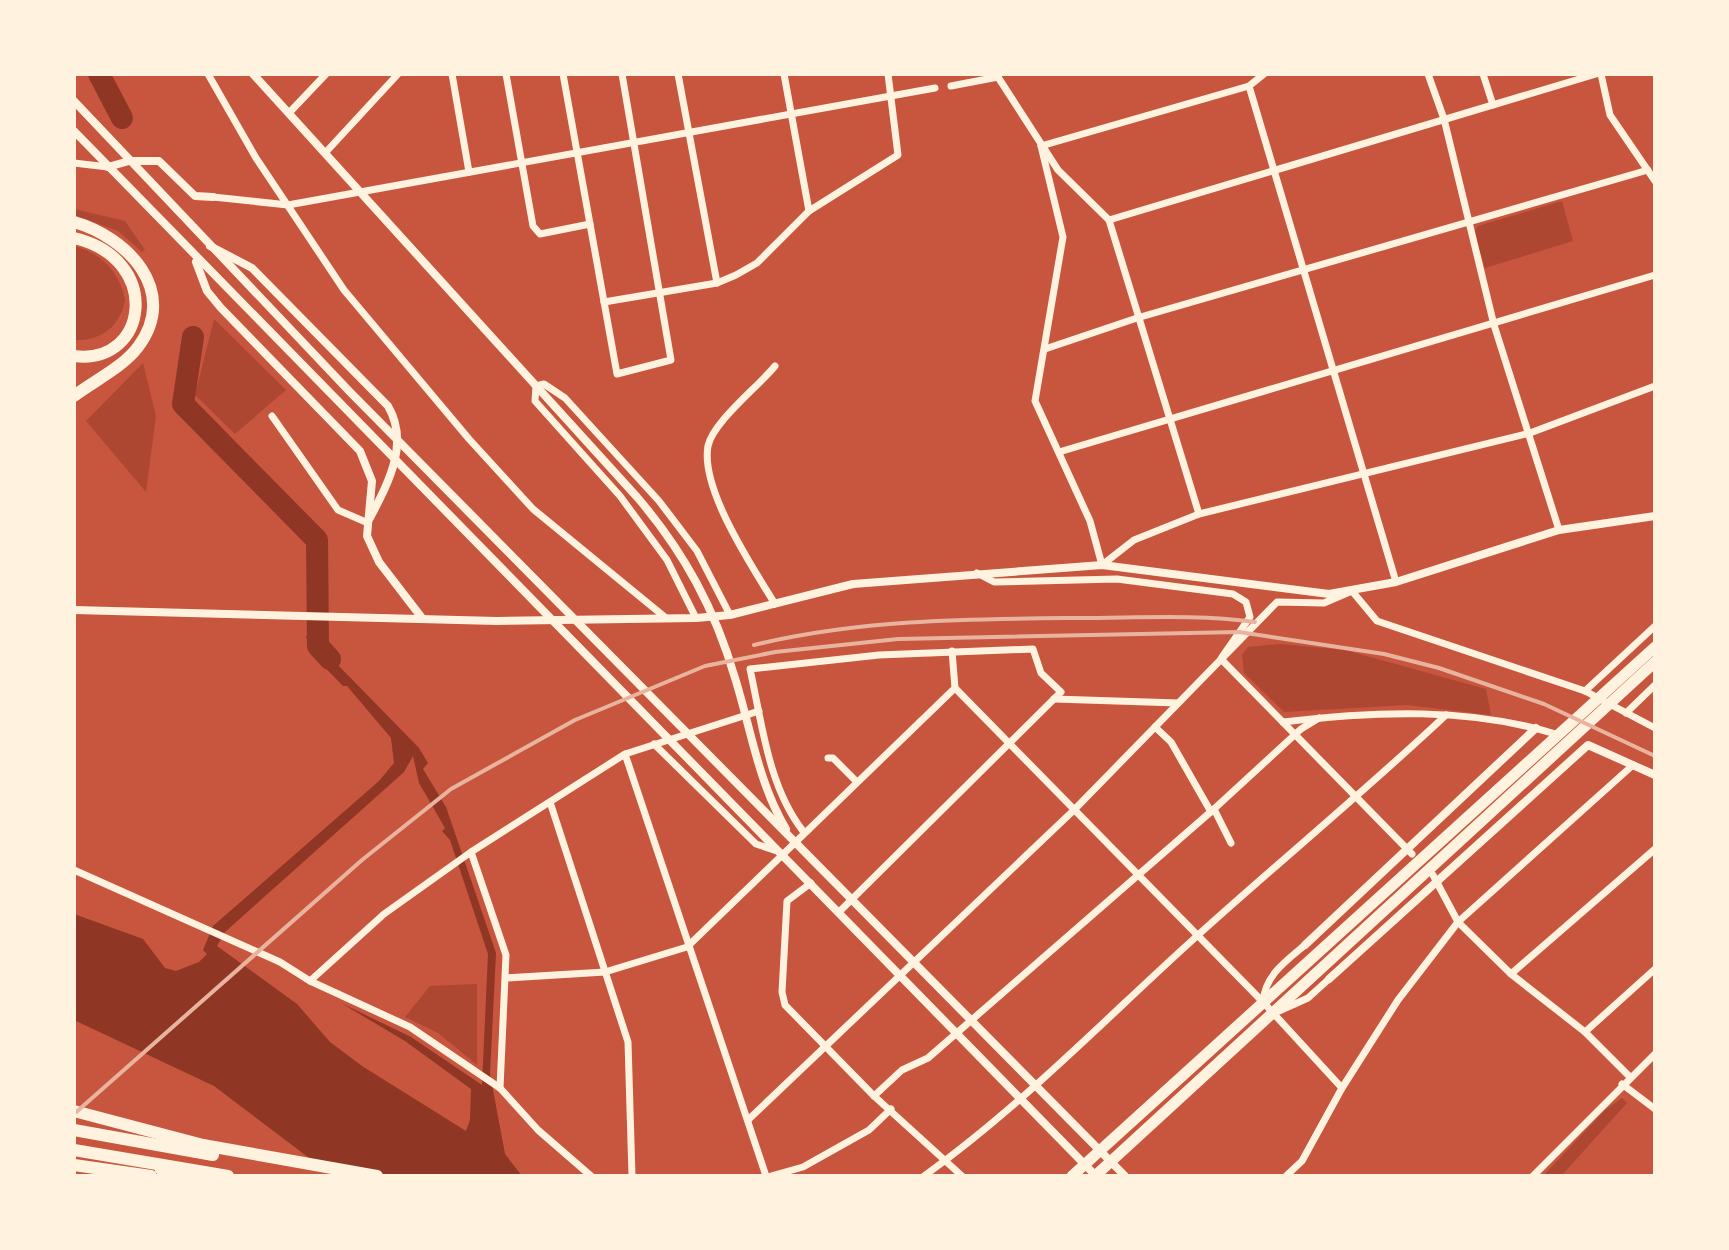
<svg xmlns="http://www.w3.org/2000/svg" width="1729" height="1250" font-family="'Alegreya Sans',sans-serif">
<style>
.green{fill:#ae4732}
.water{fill:#8f3625;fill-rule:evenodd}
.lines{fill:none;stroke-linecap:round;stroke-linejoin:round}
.river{stroke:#8f3625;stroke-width:22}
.minor{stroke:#fff3e0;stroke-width:7}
.tertiary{stroke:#fff3e0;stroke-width:8}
.primary{stroke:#fff3e0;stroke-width:11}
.trunk{stroke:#fff3e0;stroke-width:11}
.motorway{stroke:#fff3e0;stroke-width:12}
.rail{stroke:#e9b49f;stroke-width:4}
</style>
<rect width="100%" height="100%" fill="#c8553d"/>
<!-- green -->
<g class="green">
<path d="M1562,201L1573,241L1485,268L1474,232L1478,226Z"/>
<path d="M74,209L125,221L145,250L142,252L118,231L74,215Z"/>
<path d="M74,246C102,254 119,271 125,300C120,327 101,341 74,340Z"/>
<path d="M214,319L286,390L235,434L195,395Z"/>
<path d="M143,363L156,416L146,492L86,421Z"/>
<path d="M1280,644L1345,650L1486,689L1491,715L1407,705L1284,712L1244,673L1242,655L1248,647Z"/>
<path d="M477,984V1065L438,1033L405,1017L430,986Z"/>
<path d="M1622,1098L1627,1103L1561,1176H1543L1604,1111Z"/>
</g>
<!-- water -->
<path class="water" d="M306,636H319L336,663L419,748L428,763L423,769L446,807L496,953L490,1074L505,1154L522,1176H333L214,1086L74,1020V914L143,939L165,968L176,971L199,962L207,954L203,950L213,926L379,781L394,763L391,738L347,686H343L310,652ZM413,756L419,783L445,828L442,831L450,840L488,954L482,1085L411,1037L341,1003L405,1041L471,1089L470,1120L466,1131L362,1066L330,1042L297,1004L217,946L225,932L404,772Z"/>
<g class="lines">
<!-- river -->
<g class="river">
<path d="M99,74L122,118"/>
<path d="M193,337L183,404L317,540L318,646L330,659"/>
</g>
<!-- minor -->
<g class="minor">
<path d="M208,74L256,158L344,290L469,439L533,509L666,618"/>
<path d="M452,74L469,172"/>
<path d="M506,74L533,226L540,234L590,224"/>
<path d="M563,74L617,374L671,360L622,74"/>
<path d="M678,74L717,283"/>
<path d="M784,74L809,211"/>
<path d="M996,74L1058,170L1109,220L1199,514"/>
<path d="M1428,74L1444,119L1494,325L1559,530"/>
<path d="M1483,74L1493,105"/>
<path d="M1601,74L1610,115L1655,181"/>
<path d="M951,86L998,77"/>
<path d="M1249,86L1396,582"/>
<path d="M289,113L326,74"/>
<path d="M1041,146L1063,237L1035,401L1090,521L1102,565L1134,540L1199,514L1530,433L1655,386"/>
<path d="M1041,146L1249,86L1264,74"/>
<path d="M326,152L398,74"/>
<path d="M74,163L108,167"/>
<path d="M213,197L288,205L935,88"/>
<path d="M1109,220L1596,74"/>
<path d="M604,302L717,283L736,275L757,263L809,211L898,155L888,74"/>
<path d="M1045,349L1137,318L1648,170"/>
<path d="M272,416L338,510L368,523"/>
<path d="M1059,452L1655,275"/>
<path d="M977,573L994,582L1117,579L1233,594L1246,602L1250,617L1222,657"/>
<path d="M775,604C753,568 700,489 708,446C713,422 758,387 775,366"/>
<path d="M696,618L667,560L620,496L535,401L536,386L544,384L565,398L659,501L697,551L730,615"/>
<path d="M952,651L955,688L1263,1002L1342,1088"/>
<path d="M1221,659L1412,854"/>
<path d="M1585,691L1655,626"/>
<path d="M1054,699L1178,703"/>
<path d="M1626,713L1655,685"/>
<path d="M1283,722C1375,711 1470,707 1559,735"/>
<path d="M1155,727L1171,742L1211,812"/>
<path d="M654,744L756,844L780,852"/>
<path d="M625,754L766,1176"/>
<path d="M828,758H833L857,782"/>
<path d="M550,802L628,1042L632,1176"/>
<path d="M1214,809L1231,843"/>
<path d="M803,831C768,786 762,723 750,669L879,655L1033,649L1041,673L1061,692L839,912"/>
<path d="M471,852L506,955L500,1088"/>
<path d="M74,870L280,962L310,981L410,1027L500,1088L538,1130L591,1176"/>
<path d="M1433,875L1458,922L1511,974L1585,1032L1630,1077"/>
<path d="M811,883L787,901L782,992L785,1005L874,1096L962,1176"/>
<path d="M1511,974L1655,849"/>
<path d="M506,978L605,972L687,947L955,688"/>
<path d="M310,981L384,914L471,852L625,754L759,711"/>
<path d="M1263,1002C1265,975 1286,961 1305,945"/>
<path d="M1279,1011L1308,998L1329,979"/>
<path d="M1585,1032L1655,969"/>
<path d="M1622,1084L1655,1109"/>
<path d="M874,1096L902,1070L928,1058L1214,809L1301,729L1319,718"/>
<path d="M748,1120L1074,810L1277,602L1324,603L1352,591L1377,621L1585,691L1655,728"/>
<path d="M771,1176L803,1167L869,1130L891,1109"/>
<path d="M924,1176C1023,1105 1107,1017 1197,936C1279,862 1365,791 1446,715"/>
<path d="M1286,1176L1302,1161L1342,1088L1398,1000L1458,922L1633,765"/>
<path d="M1533,1176L1655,1054"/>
</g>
<!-- tertiary -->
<g class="tertiary">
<path d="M253,74L637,497C684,552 715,609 735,678C751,729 758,782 786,829"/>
<path d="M74,101L350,392L1125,1176"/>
<path d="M74,131L1096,1176"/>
<path d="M108,167L129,161H159L195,196L213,197"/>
<path d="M210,246L252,268L388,406C410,444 388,483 370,518"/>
<path d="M196,262L207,291L221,308L360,451L372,481L367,536L379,562L422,618"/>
<path d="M74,610L497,621L696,618L730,615L853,584L1102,565L1329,594L1396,582L1559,530L1655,516"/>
<path d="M1305,945L1536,728"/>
<path d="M1329,979L1588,745L1655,775"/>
</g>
<!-- primary -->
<path class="primary" d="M160,1169L182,1176"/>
<!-- trunk -->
<g class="trunk">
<path d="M1072,1176L1655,647"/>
<path d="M1095,1176L1655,662"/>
</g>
<!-- motorway -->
<g class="motorway">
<path d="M74,222C127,237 180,291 138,347C122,368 95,380 74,396"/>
<path d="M74,238C164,259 148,366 74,356"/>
<path d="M74,1111L203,1145L377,1176"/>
<path d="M74,1130L213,1155"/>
<path d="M74,1150L228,1176"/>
<path d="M74,1165L151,1176"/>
</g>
<!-- rail -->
<g class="rail">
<path d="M754,645C861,619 970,619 1079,618C1138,618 1196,614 1255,622"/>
<path d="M74,1114L362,860L451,789L575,720L705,666L775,652L898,639L1239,632L1384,654L1439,668L1544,704L1655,756"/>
</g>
</g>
<!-- border -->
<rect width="1729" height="1250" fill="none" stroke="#fff3e0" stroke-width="152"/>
</svg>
